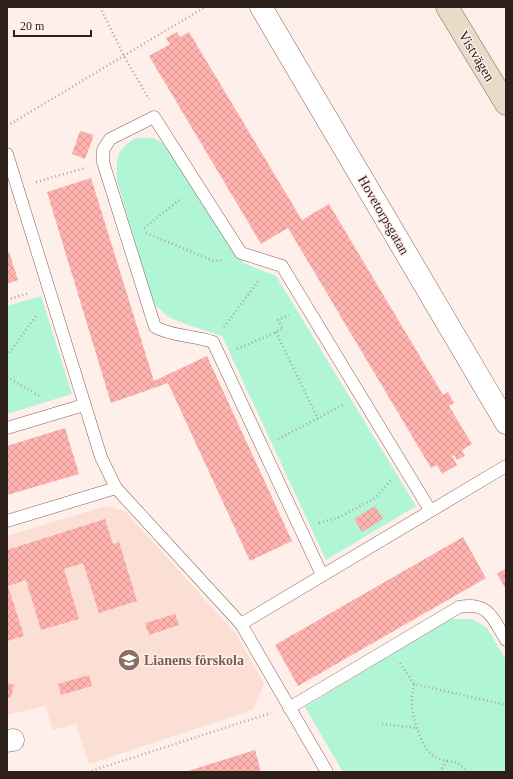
<svg xmlns="http://www.w3.org/2000/svg" width="513" height="779" font-family="Georgia,serif">
<style>
.built{fill:#fbdfd5}
.green{fill:#b0f5d6}
.building{fill:url(#building-cross-hatch)}
.lines{fill:none;stroke-linecap:round;stroke-linejoin:round}
.lane-casing{stroke:#836357;stroke-width:13}
.street-casing{stroke:#836357;stroke-width:23}
.secondary-casing{stroke:#836357;stroke-width:23}
.path{stroke:#b2a39e;stroke-width:2.5;stroke-dasharray:1 3;stroke-linecap:butt}
.lane{stroke:#fff;stroke-width:12}
.street{stroke:#fff;stroke-width:22}
.secondary{stroke:#e7dcc8;stroke-width:22}
.labels{text-anchor:middle;stroke-width:3;stroke-linejoin:round;paint-order:stroke}
.street-label{font-size:14px;fill:#2d1f1a;stroke:#ffefea}
.education-label{font-size:14px;font-weight:bold;fill:#785e54;stroke:#ffefea;text-anchor:start}
</style>
<defs>
<pattern id="building-cross-hatch" width="8" height="8" patternUnits="userSpaceOnUse"><rect width="8" height="8" fill="#ffb3af"/><path d="M0 0l8 8M0 8l8-8" fill="none" stroke="#db9a96"/></pattern>
</defs>
<rect width="100%" height="100%" fill="#ffefea"/>
<!-- built -->
<path class="built" d="M106,506L125,511L237,635L264,684L253,710L89,764L76,724L53,730L45,706L7,715V536Z"/>
<!-- green -->
<g class="green">
<path d="M136,138H153L164,144L243,263L276,276L416,506L326,560L222,336L185,324L167,316L153,303L117,181C116,158 116,150 136,138Z"/>
<path d="M41,296L72,394L7,414V306Z"/>
<path d="M450,619H472L487,628L506,660V772H343L305,707Z"/>
</g>
<!-- building -->
<g class="building">
<path d="M177,32L180,37L189,32L302,220L329,204L443,395L448,392L454,403L449,406L472,444L462,450L465,456L457,460L454,455L452,456L457,465L442,474L437,465L431,468L288,228L261,244L149,56L170,44L166,38Z"/>
<path d="M80,131L94,135L85,159L72,154Z"/>
<path d="M91,178L154,381L207,356L292,541L250,561L168,383L111,403L47,192Z"/>
<path d="M7,252H9L18,280L7,284Z"/>
<path d="M65,428L79,474L7,495V446Z"/>
<path d="M375,506L383,519L362,532L354,519Z"/>
<path d="M105,519L113,544L119,542L137,601L99,613L83,563L64,569L79,619L41,630L26,580L8,586L24,636L7,641V550Z"/>
<path d="M463,537L486,578L298,686L275,645Z"/>
<path d="M506,568V589L497,574Z"/>
<path d="M175,614L179,625L149,635L145,623Z"/>
<path d="M89,675L92,686L61,695L58,684Z"/>
<path d="M7,683L14,685L11,698L7,697Z"/>
<path d="M255,750L261,772H185Z"/>
</g>
<g class="lines">
<!-- lane casing -->
<g class="lane-casing">
<g id="lane">
<path d="M7,154L101,457L116,488L241,624L506,466"/>
<path d="M7,428L84,405"/>
<path d="M7,521L116,488"/>
<path d="M322,575L213,342C193,335 174,337 155,327L103,162V150L110,139L154,117L241,253L282,266L430,510"/>
<path d="M241,624L327,772"/>
<path d="M289,708L459,607C489,602 492,617 506,640"/>
</g>
</g>
<!-- street casing -->
<g class="street-casing">
<g id="street">
<path d="M261,7L506,423"/>
<path d="M7,741L13,740"/>
</g>
</g>
<!-- secondary casing -->
<g class="secondary-casing">
<path id="secondary" d="M447,7L506,104"/>
</g>
<!-- path -->
<g class="path">
<path d="M100,7L124,56L149,99"/>
<path d="M7,126L205,7"/>
<path d="M36,182L85,168"/>
<path d="M144,228L182,198"/>
<path d="M146,233L214,261L224,260"/>
<path d="M7,300L29,293"/>
<path d="M224,327L259,280"/>
<path d="M276,332L318,419"/>
<path d="M237,349L283,329L278,320L289,315"/>
<path d="M7,356L36,316"/>
<path d="M7,377L41,397"/>
<path d="M278,439L345,404"/>
<path d="M319,523L340,517L375,498L391,480"/>
<path d="M400,663L414,684L506,705"/>
<path d="M414,684C413,690 412,695 412,700C411,716 422,752 437,758C452,764 455,757 467,772"/>
<path d="M382,724L418,728"/>
<path d="M88,772L271,713"/>
<path d="M440,772L447,760"/>
</g>
<!-- lane -->
<use href="#lane" class="lane"/>
<!-- street -->
<use href="#street" class="street"/>
<!-- secondary -->
<use href="#secondary" class="secondary"/>
</g>
<!-- icons -->
<defs>
<g id="school-disc" transform="scale(1.15)"><circle r="9.5" fill="#8d6e63" stroke="#ffefea"/><path d="M0-5L7-2L0 1L-7-2ZM-4 1L0 2.5L4 1V4Q0 6-4 4Z" fill="#fff"/></g>
</defs>
<g fill-rule="evenodd">
<use href="#school-disc" x="129" y="660"/>
</g>
<g class="labels">
<!-- street labels -->
<g class="street-label">
<text transform="translate(477 56) rotate(59)" y="5">Vistvägen</text>
<text transform="translate(384 215) rotate(60)" y="5">Hovetorpsgatan</text>
</g>
<!-- education labels -->
<g class="education-label">
<text x="144" y="665">Lianens förskola</text>
</g>
</g>
<!-- border -->
<rect width="513" height="779" fill="none" stroke="#2d1f1a" stroke-width="16"/>
<!-- scale -->
<path d="M14 30v6h77v-6" fill="none" stroke="#2d1f1a" stroke-width="2"/>
<text x="20" y="30" font-size="12" fill="#2d1f1a" stroke="#ffefea" stroke-width="3" paint-order="stroke">20 m</text>
</svg>
